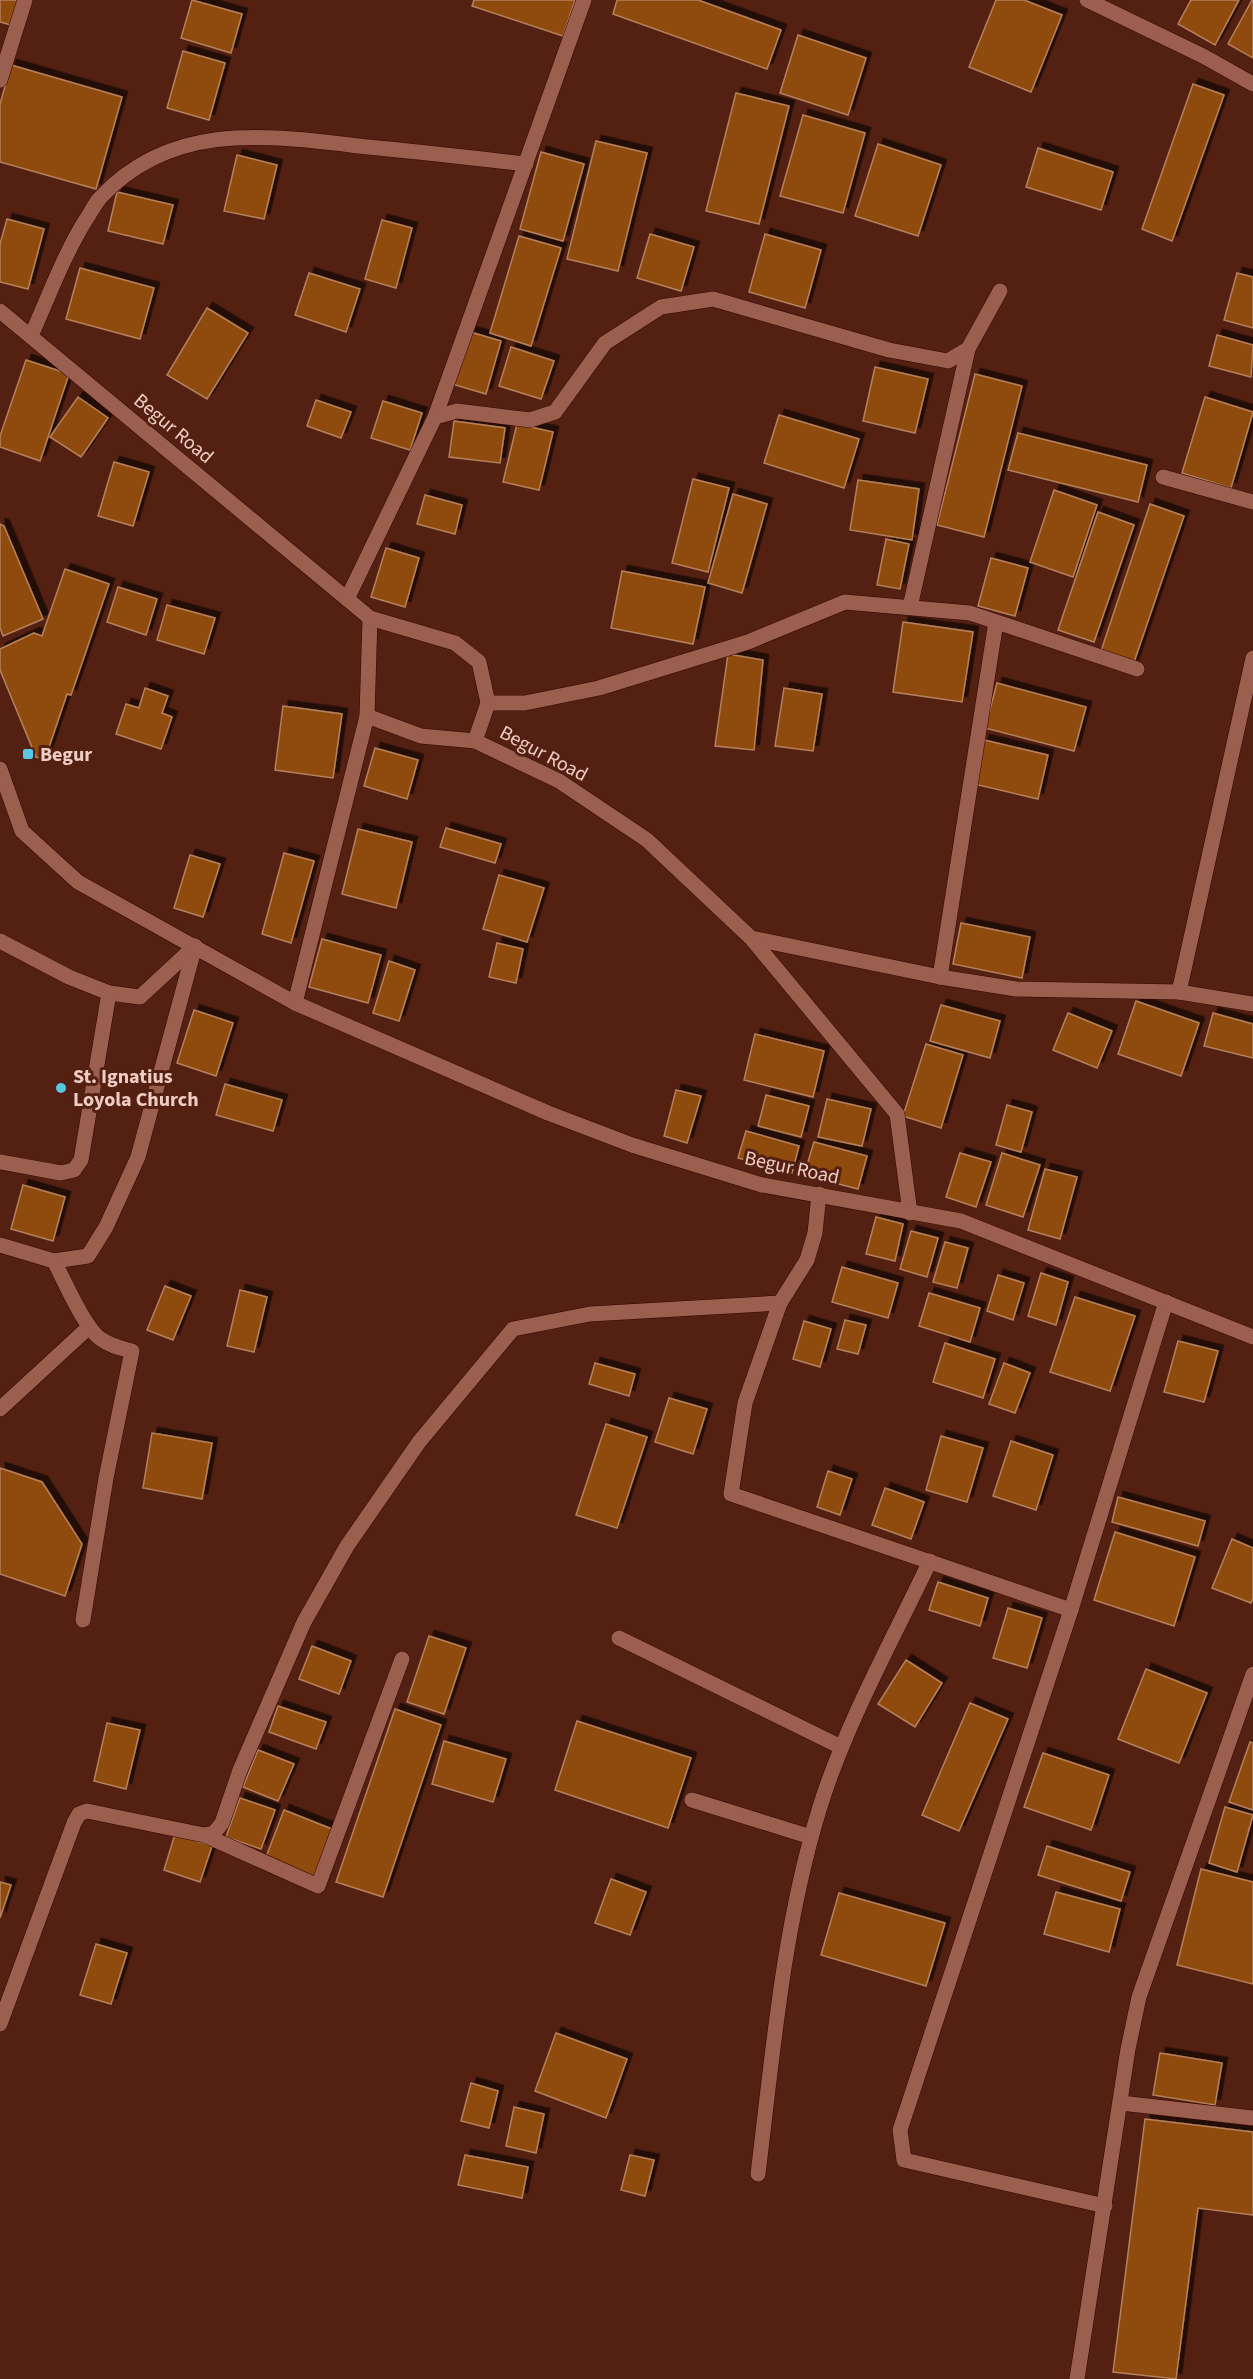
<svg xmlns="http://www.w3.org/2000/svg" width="1253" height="2379" font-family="'Source Sans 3',sans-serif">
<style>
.building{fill:#8e4b0b;stroke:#b5815c;stroke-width:1.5;filter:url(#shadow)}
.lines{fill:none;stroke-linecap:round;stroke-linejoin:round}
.service-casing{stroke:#370400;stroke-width:16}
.minor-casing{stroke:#370400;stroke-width:16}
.secondary-casing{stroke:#370400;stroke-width:16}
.service{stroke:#9a5f4f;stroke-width:15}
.minor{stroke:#9a5f4f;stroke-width:15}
.secondary{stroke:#9a5f4f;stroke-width:15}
.poi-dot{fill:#58c9e3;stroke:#542012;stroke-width:2}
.labels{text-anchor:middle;stroke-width:6;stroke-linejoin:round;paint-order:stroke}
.street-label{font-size:20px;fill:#f0cdc4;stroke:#542012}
.poi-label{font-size:20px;font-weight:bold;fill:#f0cdc4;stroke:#542012;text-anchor:start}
</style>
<defs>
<filter id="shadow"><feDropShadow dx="5.5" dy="-5.5" stdDeviation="0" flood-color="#0009"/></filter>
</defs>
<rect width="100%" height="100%" fill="#542012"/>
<!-- building -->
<g class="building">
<path d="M0,0H19L11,25L0,22Z"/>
<path d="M192,0L242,14L231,53L181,38Z"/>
<path d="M474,0H575L563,36L472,6Z"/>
<path d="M617,0H698L781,30L767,69L613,14Z"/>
<path d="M996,0H1024L1062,15L1031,92L969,67Z"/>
<path d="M1191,0H1239L1215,45L1178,24Z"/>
<path d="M1252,0H1253V58L1228,44Z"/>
<path d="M798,35L866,58L848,115L780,93Z"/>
<path d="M183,51L225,63L209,120L167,108Z"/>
<path d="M11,65L122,97L96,189L0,162V104Z"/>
<path d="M1193,84L1224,95L1172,241L1142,229Z"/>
<path d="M736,93L789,106L759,224L706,211Z"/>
<path d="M803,115L865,133L843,213L780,196Z"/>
<path d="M596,141L647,153L618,271L567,259Z"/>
<path d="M878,144L941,165L918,236L855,216Z"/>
<path d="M1038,148L1113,172L1101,210L1026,187Z"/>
<path d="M541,152L584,164L563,241L520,229Z"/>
<path d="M237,155L277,165L264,219L224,211Z"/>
<path d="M117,192L173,205L163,244L108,231Z"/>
<path d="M7,219L44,229L28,289L0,282V244Z"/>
<path d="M382,220L412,228L396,288L365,279Z"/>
<path d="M650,234L694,247L681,291L637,278Z"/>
<path d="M765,234L821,250L805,308L749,292Z"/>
<path d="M519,236L561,248L531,346L490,333Z"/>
<path d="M80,268L154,288L140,339L66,319Z"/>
<path d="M309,273L360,289L346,332L295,315Z"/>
<path d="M1237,273L1253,277V328L1224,320Z"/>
<path d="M207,308L248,333L207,399L167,375Z"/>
<path d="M467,331L501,341L486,394L452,384Z"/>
<path d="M1217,335L1253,345L1251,377L1209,366Z"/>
<path d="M511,347L554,361L541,399L499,386Z"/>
<path d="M26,360L69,374L40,461L0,447V436Z"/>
<path d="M875,367L928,379L915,433L863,421Z"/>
<path d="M975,374L1022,386L984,537L937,525Z"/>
<path d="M78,397L108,418L81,457L50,437Z"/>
<path d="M1205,397L1253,412L1231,488L1182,473Z"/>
<path d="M316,400L351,412L341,438L307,426Z"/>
<path d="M383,401L422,413L410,450L371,438Z"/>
<path d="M779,415L859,439L844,488L764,463Z"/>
<path d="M454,421L505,428L500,463L449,457Z"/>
<path d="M517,424L553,432L539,490L503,482Z"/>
<path d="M1018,433L1147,465L1138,502L1008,470Z"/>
<path d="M114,462L149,472L133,526L98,516Z"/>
<path d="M693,479L729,488L708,572L672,563Z"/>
<path d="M858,480L919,489L912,540L850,530Z"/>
<path d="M1054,490L1097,505L1073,577L1030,562Z"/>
<path d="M733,494L767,504L742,593L708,583Z"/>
<path d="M425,495L462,505L455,534L417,524Z"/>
<path d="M1150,504L1184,516L1133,665L1100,654Z"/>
<path d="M1098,512L1134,525L1094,642L1058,630Z"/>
<path d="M0,524L4,526L43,619L3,636L0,628Z"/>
<path d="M886,539L909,544L900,589L877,585Z"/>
<path d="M386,548L419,558L405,607L371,597Z"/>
<path d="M991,558L1028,568L1015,616L978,606Z"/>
<path d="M65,569L109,584L71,695L67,694L45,759L36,757L0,670V649L34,633L42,636Z"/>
<path d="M622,571L705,587L693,644L611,628Z"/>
<path d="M118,587L157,599L146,635L107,622Z"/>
<path d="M167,605L215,618L204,654L157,640Z"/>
<path d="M903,622L973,632L962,702L893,692Z"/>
<path d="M728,654L763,660L754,750L715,746Z"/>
<path d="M997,683L1086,707L1074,751L985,728Z"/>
<path d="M145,688L168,696L162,713L172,717L161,749L116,734L126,704L139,708Z"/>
<path d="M784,688L822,694L813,751L775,746Z"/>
<path d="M283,706L342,714L333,778L275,770Z"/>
<path d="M984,740L1048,755L1038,799L974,784Z"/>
<path d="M375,748L418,760L407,799L364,786Z"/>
<path d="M446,828L501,844L495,863L440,847Z"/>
<path d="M358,829L412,842L396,908L342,894Z"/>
<path d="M284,853L314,861L291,943L262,934Z"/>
<path d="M190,855L220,864L203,917L174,908Z"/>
<path d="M499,875L544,888L527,942L483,929Z"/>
<path d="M961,923L1030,937L1022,978L953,964Z"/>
<path d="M322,939L381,955L368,1003L309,987Z"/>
<path d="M497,943L523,949L516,983L489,977Z"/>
<path d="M389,961L415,970L399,1021L373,1013Z"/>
<path d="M1136,1001L1199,1023L1181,1076L1118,1054Z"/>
<path d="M941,1005L1000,1021L990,1058L930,1041Z"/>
<path d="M194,1010L233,1023L216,1076L177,1063Z"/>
<path d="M1068,1013L1112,1031L1097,1068L1053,1050Z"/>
<path d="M1213,1013L1253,1024V1058L1204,1046Z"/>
<path d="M755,1034L824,1051L813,1097L744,1080Z"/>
<path d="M926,1044L963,1055L941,1128L903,1116Z"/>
<path d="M225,1084L282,1100L273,1131L216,1115Z"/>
<path d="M676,1090L701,1096L687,1143L664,1136Z"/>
<path d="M766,1095L809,1106L801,1137L758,1126Z"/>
<path d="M827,1099L871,1109L862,1146L818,1137Z"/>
<path d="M1007,1105L1032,1112L1021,1152L996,1145Z"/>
<path d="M746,1131L799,1146L792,1173L738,1158Z"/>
<path d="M814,1142L867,1156L858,1189L804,1175Z"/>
<path d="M960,1153L991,1162L976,1207L946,1197Z"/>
<path d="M1002,1153L1040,1165L1023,1217L986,1205Z"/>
<path d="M1045,1169L1077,1177L1060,1239L1028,1230Z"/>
<path d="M23,1185L65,1197L53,1241L11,1229Z"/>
<path d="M876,1217L903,1224L895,1261L866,1254Z"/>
<path d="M911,1231L938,1238L927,1277L900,1269Z"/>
<path d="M945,1242L968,1248L957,1288L933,1282Z"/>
<path d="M842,1267L898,1283L888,1318L832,1302Z"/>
<path d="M1041,1273L1068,1282L1056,1325L1028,1316Z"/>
<path d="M998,1275L1024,1283L1013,1320L987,1311Z"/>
<path d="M165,1286L191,1296L173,1340L147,1330Z"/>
<path d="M240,1290L267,1297L254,1352L227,1346Z"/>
<path d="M929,1293L980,1308L970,1342L919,1326Z"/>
<path d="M1075,1297L1135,1316L1110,1391L1050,1372Z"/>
<path d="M845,1320L866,1325L858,1354L837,1349Z"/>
<path d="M804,1321L831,1329L820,1367L793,1359Z"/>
<path d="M1178,1341L1218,1351L1204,1402L1164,1392Z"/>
<path d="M945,1343L995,1359L983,1398L933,1382Z"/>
<path d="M595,1363L635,1374L629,1396L589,1384Z"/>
<path d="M1004,1363L1030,1373L1015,1413L989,1404Z"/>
<path d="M669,1398L707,1409L693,1454L655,1442Z"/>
<path d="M606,1424L647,1437L617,1528L576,1515Z"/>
<path d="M152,1433L212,1443L202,1499L143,1488Z"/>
<path d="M941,1436L983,1448L967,1502L926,1490Z"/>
<path d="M1011,1441L1053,1455L1036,1510L993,1496Z"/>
<path d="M0,1468L42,1482L82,1544L65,1596L0,1574Z"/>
<path d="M828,1471L852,1479L840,1515L817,1507Z"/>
<path d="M885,1488L924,1502L911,1539L872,1525Z"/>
<path d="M1118,1497L1205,1521L1198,1546L1112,1522Z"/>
<path d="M1115,1532L1195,1557L1174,1626L1094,1600Z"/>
<path d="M1232,1539L1253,1548V1598L1251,1603L1212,1588Z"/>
<path d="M938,1582L988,1598L980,1626L929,1610Z"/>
<path d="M1008,1608L1042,1618L1027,1668L993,1658Z"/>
<path d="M429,1636L466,1648L444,1714L407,1702Z"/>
<path d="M312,1646L351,1661L339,1694L299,1679Z"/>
<path d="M906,1660L942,1683L915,1727L878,1704Z"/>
<path d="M1146,1669L1207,1693L1179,1763L1118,1739Z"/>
<path d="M970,1703L1008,1719L959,1831L922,1815Z"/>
<path d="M278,1706L326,1722L316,1749L269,1732Z"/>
<path d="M395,1709L441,1725L383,1897L336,1882Z"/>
<path d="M577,1721L691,1758L668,1828L555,1790Z"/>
<path d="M107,1723L140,1730L126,1789L94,1781Z"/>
<path d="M444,1741L506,1759L493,1802L432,1784Z"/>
<path d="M1250,1742L1253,1743V1810L1229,1802Z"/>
<path d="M258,1750L294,1764L278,1801L243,1787Z"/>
<path d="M1043,1753L1109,1775L1091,1830L1024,1807Z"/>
<path d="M240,1798L275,1810L261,1849L226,1837Z"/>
<path d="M1225,1807L1253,1815L1237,1872L1209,1863Z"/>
<path d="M284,1810L332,1829L313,1880L264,1862Z"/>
<path d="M175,1834L212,1846L200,1882L164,1870Z"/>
<path d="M1047,1846L1130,1872L1121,1901L1038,1875Z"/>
<path d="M1201,1869L1253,1882V1984L1177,1965Z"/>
<path d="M611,1879L646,1892L630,1935L595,1923Z"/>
<path d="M0,1882L11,1885L0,1918Z"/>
<path d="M1056,1892L1120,1909L1109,1952L1044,1934Z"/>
<path d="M839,1893L945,1923L926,1986L821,1955Z"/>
<path d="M96,1944L127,1953L111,2004L80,1995Z"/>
<path d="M556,2033L627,2059L606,2118L535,2091Z"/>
<path d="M1160,2053L1222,2063L1215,2105L1153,2095Z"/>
<path d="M471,2083L498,2091L489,2128L461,2121Z"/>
<path d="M514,2107L544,2114L536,2153L506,2146Z"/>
<path d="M1145,2119L1253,2132V2215L1198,2208L1176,2379L1113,2372Z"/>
<path d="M465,2155L528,2167L522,2198L458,2185Z"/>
<path d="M630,2155L654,2160L645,2196L621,2190Z"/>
</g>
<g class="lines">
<!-- service casing -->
<g class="service-casing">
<g id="service">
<path d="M0,941L69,977L109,993L140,997L195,946"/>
<path d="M0,1162L61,1173L74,1170L81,1160L109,993"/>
</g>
</g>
<!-- minor casing -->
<g class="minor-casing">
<g id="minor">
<path d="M1087,0L1203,56L1253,84"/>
<path d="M0,80L25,0"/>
<path d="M31,336C48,298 63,257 85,221C90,214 94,205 100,198C173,119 271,136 368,147C421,152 473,158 526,164"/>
<path d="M435,417L584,0"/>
<path d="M1163,477L1253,502"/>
<path d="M347,599L435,417L457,411L530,420L555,412L605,343L661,307L713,299L889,350L948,361L968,349L1000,291"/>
<path d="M910,607L968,349"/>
<path d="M488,703H525L599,688L748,642L845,602L970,613L1137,669"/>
<path d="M367,716L421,736L475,741"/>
<path d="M751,938L940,977L1016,989L1179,992L1253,1004"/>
<path d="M940,977L996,622"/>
<path d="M1179,992L1253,658"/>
<path d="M295,1003L367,716L370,618"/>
<path d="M0,1245L54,1261L88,1256L106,1227L138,1157L195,946"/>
<path d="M54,1261C64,1280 85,1329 101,1339C110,1346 121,1348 132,1351L106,1478L83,1620"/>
<path d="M780,1303L745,1403L731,1494L1071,1610"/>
<path d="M0,1409L89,1327"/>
<path d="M619,1638L841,1747"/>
<path d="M692,1800L811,1837"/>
<path d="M204,1835L214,1833L222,1823L240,1770L304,1622L347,1546L419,1442L513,1329L590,1314L780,1303L807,1260L815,1233L819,1194"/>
<path d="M0,2024L74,1823L79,1814L87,1811L204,1835L318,1886L402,1659"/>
<path d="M1121,2103L1253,2118"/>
<path d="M758,2174C773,2052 783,1928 819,1810C845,1725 892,1641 930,1561"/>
<path d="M1105,2206L904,2160L900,2130L1071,1610L1166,1302"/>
<path d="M1077,2379L1128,2049L1139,1997L1253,1674"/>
</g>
</g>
<!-- secondary casing -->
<g class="secondary-casing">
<g id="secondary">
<path d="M0,311L370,618L455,643L479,662L488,703L475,741L559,781L647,840L751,938L897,1114L910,1213"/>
<path d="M0,769L22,831L78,882L295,1003L548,1113L632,1145L762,1185L961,1221L1253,1337"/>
</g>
</g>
<!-- service -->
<use href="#service" class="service"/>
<!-- minor -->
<use href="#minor" class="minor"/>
<!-- secondary -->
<use href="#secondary" class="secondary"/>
</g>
<!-- markers -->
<g class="poi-dot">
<rect x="22" y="748" width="12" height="12" rx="3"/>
<circle cx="61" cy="1088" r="6"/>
</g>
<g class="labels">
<!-- street labels -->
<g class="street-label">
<text transform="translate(174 428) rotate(40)" y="7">Begur Road</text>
<text transform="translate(544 753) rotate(28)" y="7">Begur Road</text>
<text transform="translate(792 1167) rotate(12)" y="7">Begur Road</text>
</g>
<!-- poi labels -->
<g class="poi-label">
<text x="40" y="761">Begur</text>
<text x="73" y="1083">St. Ignatius<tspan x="73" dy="23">Loyola Church</tspan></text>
</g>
</g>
</svg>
